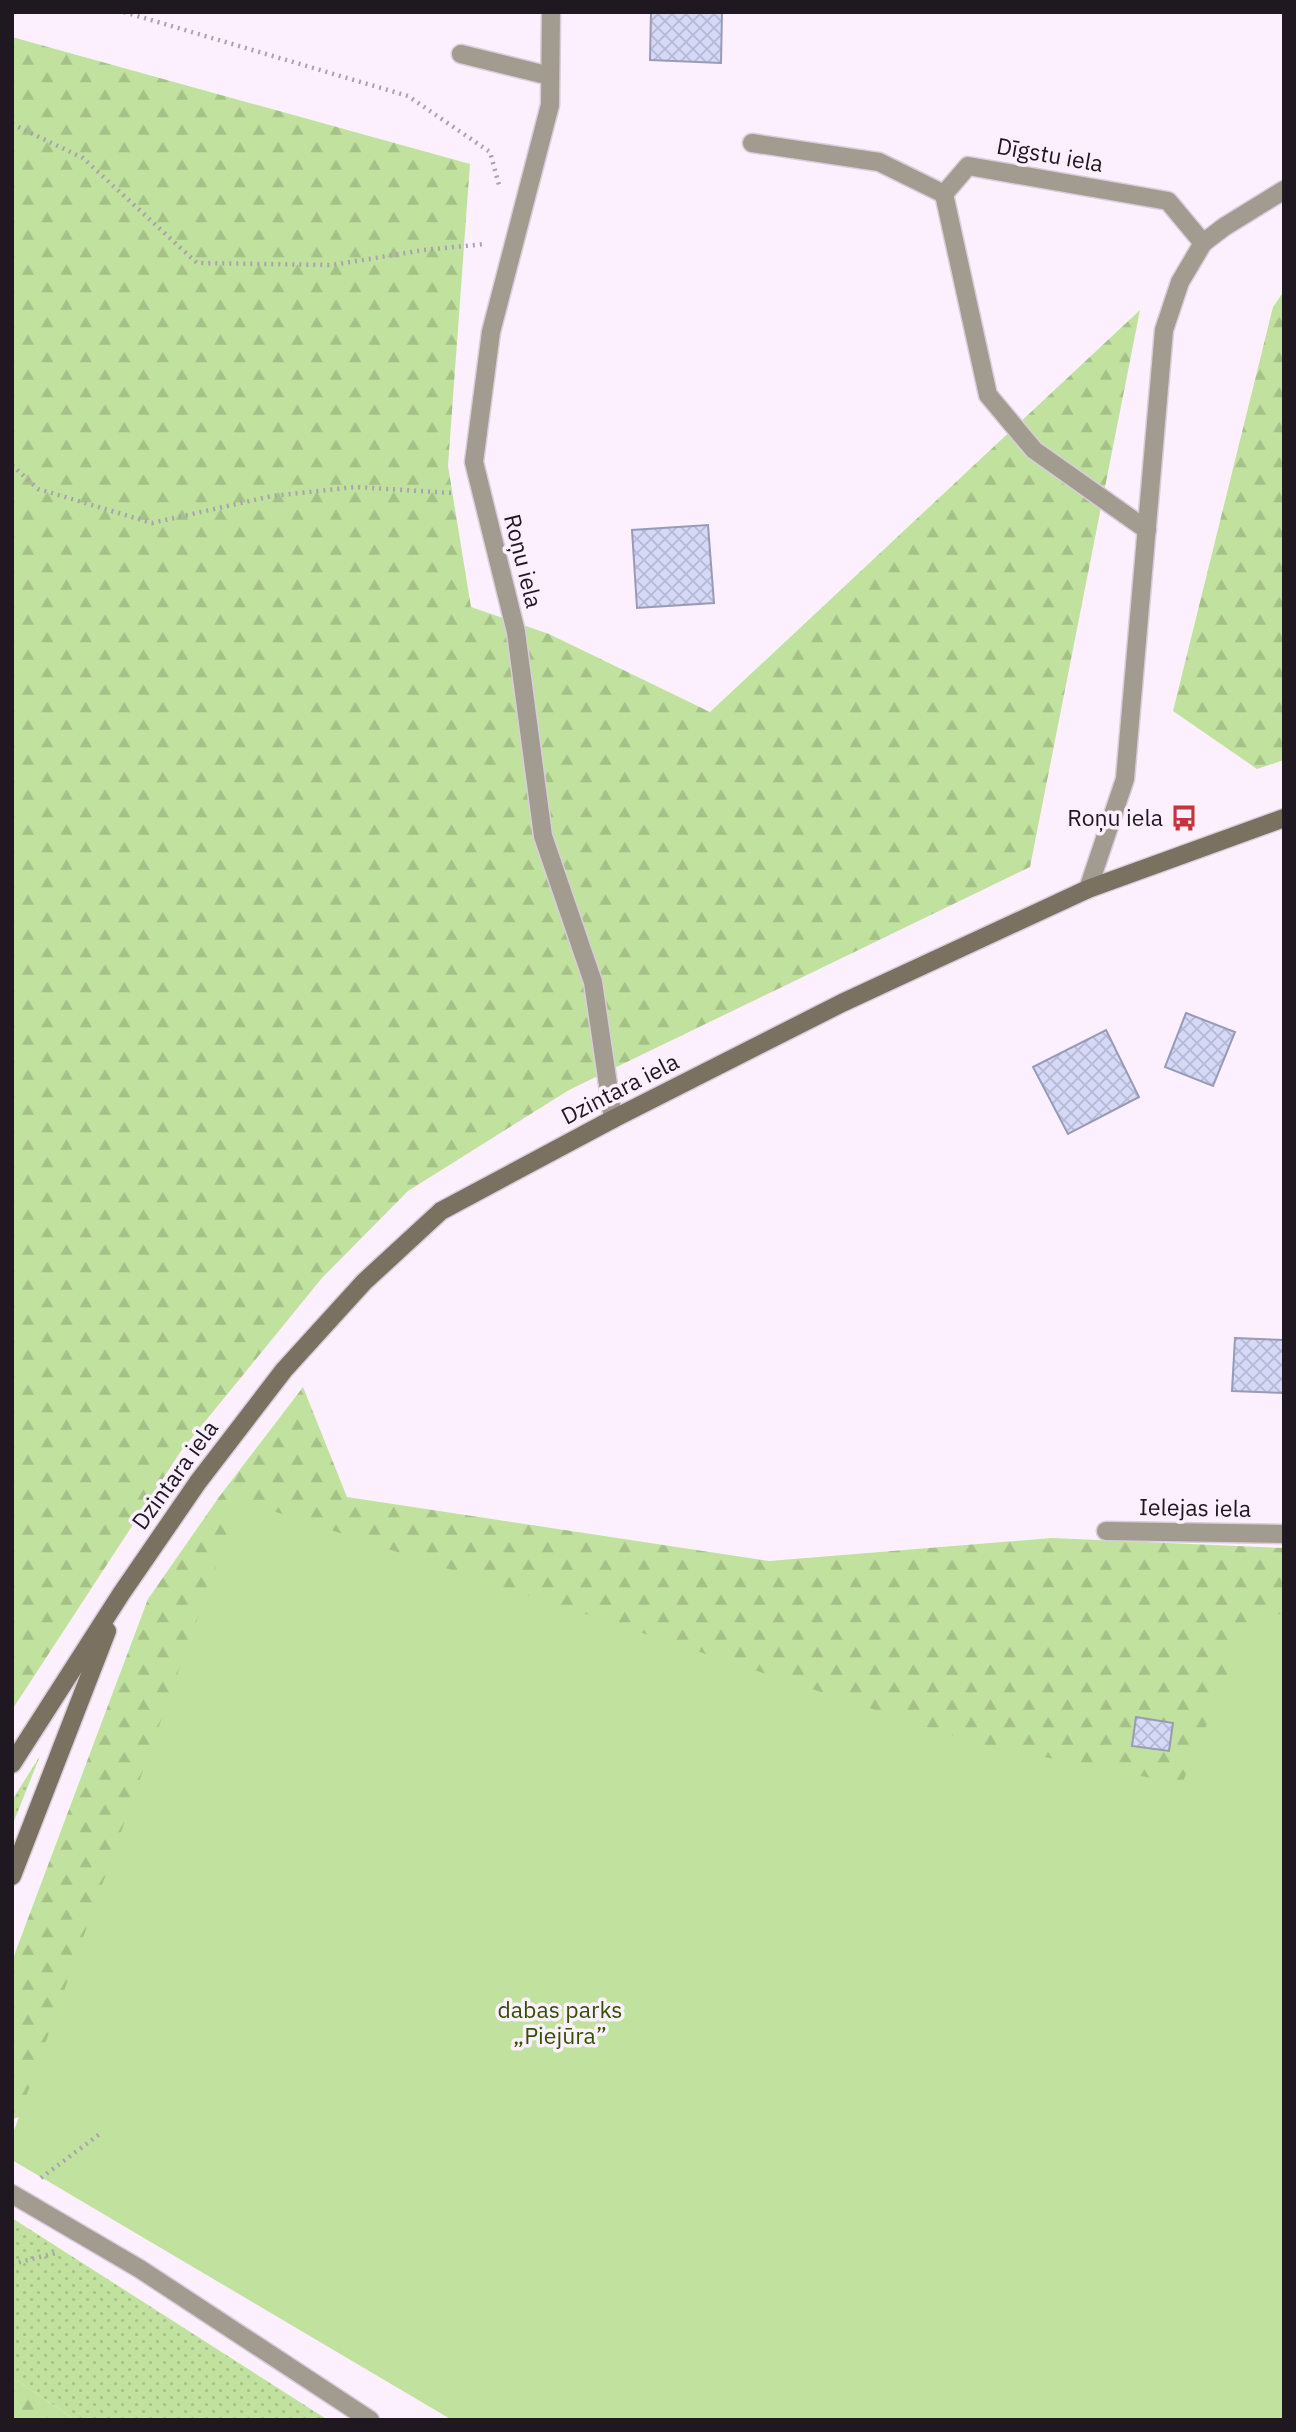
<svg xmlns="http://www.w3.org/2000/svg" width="1296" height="2432" font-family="'IBM Plex Sans',sans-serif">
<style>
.grass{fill:url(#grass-dots)}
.forest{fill:url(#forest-firs)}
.park{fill:#c0e29e}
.building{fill:url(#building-cross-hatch);stroke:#989bb6;stroke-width:2}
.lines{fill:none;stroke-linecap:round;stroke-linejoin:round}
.lane-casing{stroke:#d9cddb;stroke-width:21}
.street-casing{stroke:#d9cddb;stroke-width:21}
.secondary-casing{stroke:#d9cddb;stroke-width:21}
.path{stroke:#aca2af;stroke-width:4.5;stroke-dasharray:2 5;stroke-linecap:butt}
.lane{stroke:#a29b90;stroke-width:18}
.street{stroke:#a29b90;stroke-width:18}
.secondary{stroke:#7a7161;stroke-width:18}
.labels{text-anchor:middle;stroke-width:7;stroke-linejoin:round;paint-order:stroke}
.street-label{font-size:23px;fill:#1f1821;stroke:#fcf0ff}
.poi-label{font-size:23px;fill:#1f1821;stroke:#fcf0ff;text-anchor:end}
.park-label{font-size:23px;fill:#325100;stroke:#fcf0ff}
</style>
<defs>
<pattern id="grass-dots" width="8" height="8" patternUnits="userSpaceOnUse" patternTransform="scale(1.75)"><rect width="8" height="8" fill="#c0e29e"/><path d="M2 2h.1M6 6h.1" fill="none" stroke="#a5c188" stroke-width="1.8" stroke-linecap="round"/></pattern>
<pattern id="forest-firs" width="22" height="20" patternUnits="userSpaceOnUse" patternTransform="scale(1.75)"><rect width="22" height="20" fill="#c0e29e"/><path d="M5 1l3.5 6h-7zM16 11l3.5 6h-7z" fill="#a5c188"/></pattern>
<pattern id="building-cross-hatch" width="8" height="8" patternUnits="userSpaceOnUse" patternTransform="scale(1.75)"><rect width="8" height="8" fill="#d5d8f6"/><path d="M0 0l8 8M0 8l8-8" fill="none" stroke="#b6b9d3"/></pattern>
</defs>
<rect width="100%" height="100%" fill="#fcf0ff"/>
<!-- grass -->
<g class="grass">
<path d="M40,1756L12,1826V1800Z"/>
<path d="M12,2218L328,2420H75L12,2377Z"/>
</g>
<!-- forest -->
<g class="forest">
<path d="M12,37L470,164L448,466L471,607L549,634L710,712L1140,310L1030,867L569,1090L408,1191L322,1278L181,1451L12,1710Z"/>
<path d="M1284,291V760L1257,769L1173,711L1273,307Z"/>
<path d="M303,1387L347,1497L769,1561L1052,1538L1284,1548V2420L244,2054L12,2119V1961L148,1599L219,1497Z"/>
<path d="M12,2377L75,2420H12Z"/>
</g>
<!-- park -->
<path class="park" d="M240,1500L978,1744L1182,1784L1252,1615L1284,1614V2420H452L12,2160V2136Z"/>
<!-- building -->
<g class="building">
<path d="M651,12H722L721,63L650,60Z"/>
<path d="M708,525L714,603L637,608L632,530Z"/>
<path d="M1186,1013L1235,1032L1213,1086L1165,1067Z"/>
<path d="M1106,1030L1139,1097L1068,1134L1033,1067Z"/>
<path d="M1235,1338L1284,1340V1393L1232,1391Z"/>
<path d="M1136,1717L1173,1723L1169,1751L1132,1746Z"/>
</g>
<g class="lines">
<!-- lane casing -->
<g class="lane-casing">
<path id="lane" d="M12,2194L140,2269L370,2420"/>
</g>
<!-- street casing -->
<g class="street-casing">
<g id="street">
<path d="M551,12L550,105L491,332L474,462L516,632L543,836L593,982L613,1119"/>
<path d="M461,54L550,76"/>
<path d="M752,143L879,162L944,194L968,166L1168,201L1203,243L1224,227L1284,190"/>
<path d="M944,194L988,395L1034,450L1147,530"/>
<path d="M1088,889L1125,779L1164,330L1180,282L1203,243"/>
<path d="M1106,1531L1284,1534"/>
</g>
</g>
<!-- secondary casing -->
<g class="secondary-casing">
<g id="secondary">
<path d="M12,1764L121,1594L198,1482L284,1370L364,1282L441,1211L613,1119L842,1003L1088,889L1284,818"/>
<path d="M12,1876L107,1631"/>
</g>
</g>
<!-- path -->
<g class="path">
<path d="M124,12L408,96L490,152L499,185"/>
<path d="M12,124L83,158L197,263L332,265L424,250L485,244"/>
<path d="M12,465L38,489L152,523L272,496L355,487L452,493"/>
<path d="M41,2178L101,2133"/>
<path d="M12,2264L56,2253"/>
</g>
<!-- lane -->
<use href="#lane" class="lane"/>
<!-- street -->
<use href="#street" class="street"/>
<!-- secondary -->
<use href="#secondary" class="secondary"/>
</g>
<!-- icons -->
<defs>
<g id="bus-bare" transform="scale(2.1)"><path d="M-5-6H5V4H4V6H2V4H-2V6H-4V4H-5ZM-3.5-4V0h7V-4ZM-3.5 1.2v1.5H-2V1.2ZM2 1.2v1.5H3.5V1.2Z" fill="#c4353b" stroke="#fcf0ff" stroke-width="2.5" paint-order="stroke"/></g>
</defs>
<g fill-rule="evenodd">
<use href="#bus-bare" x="1184" y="818"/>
</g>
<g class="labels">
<!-- street labels -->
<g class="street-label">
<text transform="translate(1050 155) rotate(10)" y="8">Dīgstu iela</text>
<text transform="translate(523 561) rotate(76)" y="8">Roņu iela</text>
<text transform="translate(620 1089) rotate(-27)" y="8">Dzintara iela</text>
<text transform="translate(175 1475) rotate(-54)" y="8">Dzintara iela</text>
<text transform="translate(1195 1508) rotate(1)" y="8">Ielejas iela</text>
</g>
<!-- poi labels -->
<g class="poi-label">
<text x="1163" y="826">Roņu iela</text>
</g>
<!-- park labels -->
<g class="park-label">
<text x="560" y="2018">dabas parks<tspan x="560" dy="26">„Piejūra”</tspan></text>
</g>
</g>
<!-- border -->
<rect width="1296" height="2432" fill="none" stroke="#1f1821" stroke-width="28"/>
</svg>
